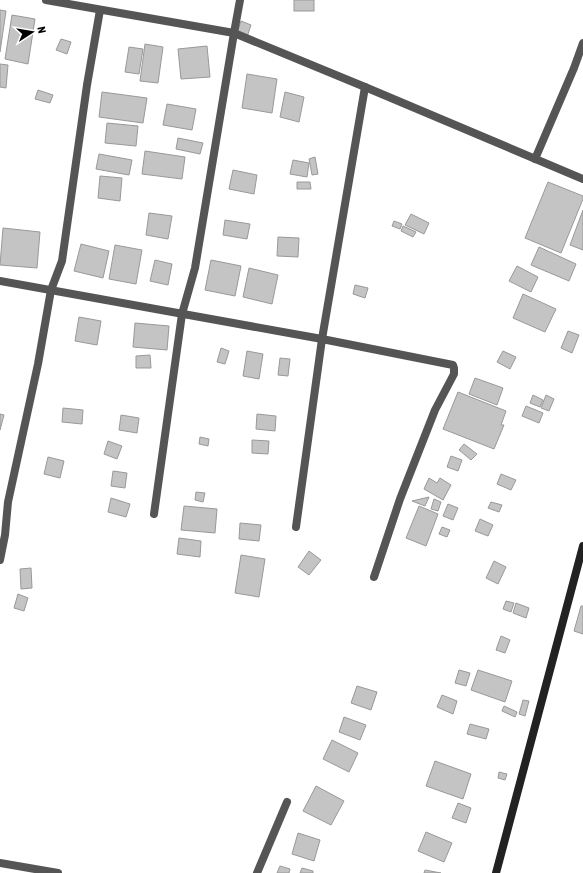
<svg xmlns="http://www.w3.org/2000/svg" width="583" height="873" font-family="'Asap Condensed',sans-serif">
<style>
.building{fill:#c4c4c4;stroke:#999}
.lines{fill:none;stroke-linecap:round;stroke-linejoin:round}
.minor{stroke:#555;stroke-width:8}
.secondary{stroke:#222;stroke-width:8}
</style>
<rect width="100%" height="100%" fill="#fff"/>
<!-- building -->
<g class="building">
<rect x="294" y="0" width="20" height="11"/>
<path d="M0,10L6,11L0,52Z"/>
<path d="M12,15L35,19L28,64L5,59Z"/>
<path d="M241,21L251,25L247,37L237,33Z"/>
<path d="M61,39L71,42L67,54L56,50Z"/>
<path d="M145,44L163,47L158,83L140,81Z"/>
<path d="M207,46L210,77L181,79L178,49Z"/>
<path d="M129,47L143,49L139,74L125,72Z"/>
<path d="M0,64L8,65L6,88L0,87Z"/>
<path d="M247,74L277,79L272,113L242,108Z"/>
<path d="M38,90L53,95L50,103L35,99Z"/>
<path d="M102,92L147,98L143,123L99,117Z"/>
<path d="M285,92L304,97L299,122L280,117Z"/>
<path d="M167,104L196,109L192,130L163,125Z"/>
<path d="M107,123L138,126L136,146L105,143Z"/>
<path d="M178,138L203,143L200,154L176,149Z"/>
<path d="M145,151L185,157L182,179L142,174Z"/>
<path d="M99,154L132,160L129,175L96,169Z"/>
<path d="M315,157L318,174L312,175L309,159Z"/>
<path d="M293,160L309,163L307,177L290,174Z"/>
<path d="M233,170L257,175L254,194L229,189Z"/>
<path d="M100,176L122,178L120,201L98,198Z"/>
<path d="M297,182H310L311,189H297Z"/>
<path d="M548,182L583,196V199L561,253L525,238Z"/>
<path d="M583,210V250L570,245Z"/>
<path d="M149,213L172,216L168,239L146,235Z"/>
<path d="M411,214L429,223L424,234L405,225Z"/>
<path d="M225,220L250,224L247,239L223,235Z"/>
<path d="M394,221L402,224L400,229L392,226Z"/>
<path d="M403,226L416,232L413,237L401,231Z"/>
<path d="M3,228L40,232L37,268L0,265Z"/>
<path d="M278,237L299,238L298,257L277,256Z"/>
<path d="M81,244L109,251L103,278L74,271Z"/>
<path d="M115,245L142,250L136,284L109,279Z"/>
<path d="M539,247L576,264L569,281L531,265Z"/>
<path d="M155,260L172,264L168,285L150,281Z"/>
<path d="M211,260L241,266L235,296L205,290Z"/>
<path d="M517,266L538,277L531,292L509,281Z"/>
<path d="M249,268L278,275L272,304L243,297Z"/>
<path d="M355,285L368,288L365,298L353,294Z"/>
<path d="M523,294L556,309L545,332L513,318Z"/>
<path d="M79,317L101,321L97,345L75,341Z"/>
<path d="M135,323L169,326L167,350L133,347Z"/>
<path d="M568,331L579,335L572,353L561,348Z"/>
<path d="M221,348L229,351L225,364L217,362Z"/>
<path d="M247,351L263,354L259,379L243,376Z"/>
<path d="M503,351L516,357L510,369L497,362Z"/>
<path d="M150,355L151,368H136V356Z"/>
<path d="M280,358L290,359L288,376L278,375Z"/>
<path d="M475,378L503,388L497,405L469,394Z"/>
<path d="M458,392L506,411L501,425H504L494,449L443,429Z"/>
<path d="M533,395L543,400L540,407L530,403Z"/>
<path d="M546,395L554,399L549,411L541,408Z"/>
<path d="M526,406L543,413L539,423L522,416Z"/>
<path d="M63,408L83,410L82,424L62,422Z"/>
<path d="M0,414L4,415L0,430Z"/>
<path d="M257,414L276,416L275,431L256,429Z"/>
<path d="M121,415L139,418L137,433L119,430Z"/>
<path d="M200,437L209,439L208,446L199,444Z"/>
<path d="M252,440L269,441L268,454L252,453Z"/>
<path d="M108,441L122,446L117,459L104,454Z"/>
<path d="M464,444L477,454L471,460L459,450Z"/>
<path d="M451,456L462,460L458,471L447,467Z"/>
<path d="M48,457L64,461L60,478L44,474Z"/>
<path d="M113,471L127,473L125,488L111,486Z"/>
<path d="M501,474L516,480L511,490L497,484Z"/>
<path d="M429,478L437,483L440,478L451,485L443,500L424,489Z"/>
<path d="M196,492L205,493L203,502L195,500Z"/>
<path d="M429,497L425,506L412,501Z"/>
<path d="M111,498L130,504L126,517L108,512Z"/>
<path d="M434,499L441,502L438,511L431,509Z"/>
<path d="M491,502L502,505L499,512L488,508Z"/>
<path d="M448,504L458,508L453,520L443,516Z"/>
<path d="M184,506L217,509L215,533L181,530Z"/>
<path d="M419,506L438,514L426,546L406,538Z"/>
<path d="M480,519L493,525L488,536L475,531Z"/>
<path d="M240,523L261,525L259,541L239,539Z"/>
<path d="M442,527L450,530L447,537L439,534Z"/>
<path d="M179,538L201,541L200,557L177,554Z"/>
<path d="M309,551L321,560L309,575L298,567Z"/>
<path d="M241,555L265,559L259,597L235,593Z"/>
<path d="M494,561L506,567L498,584L486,578Z"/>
<path d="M31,568L32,588L21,589L20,569Z"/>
<path d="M18,594L28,598L24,611L14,608Z"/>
<path d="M506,601L514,603L511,612L503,609Z"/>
<path d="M516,603L529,608L526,618L513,613Z"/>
<path d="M581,606H583V634L574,631Z"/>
<path d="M501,636L510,640L505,653L496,650Z"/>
<path d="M459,670L470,673L466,686L455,683Z"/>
<path d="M478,670L512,681L505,702L471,690Z"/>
<path d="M357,686L377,692L371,710L351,703Z"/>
<path d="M442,695L457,701L453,714L437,707Z"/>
<path d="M523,700L529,701L525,716L519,714Z"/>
<path d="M504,706L517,712L515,717L502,711Z"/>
<path d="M344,717L366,725L360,740L339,732Z"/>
<path d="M470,724L489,729L486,739L467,734Z"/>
<path d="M332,740L358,753L349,772L323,759Z"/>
<path d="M435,761L471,774L463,799L426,786Z"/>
<path d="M499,772L507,774L505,780L498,778Z"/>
<path d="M316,786L344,801L331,825L303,811Z"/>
<path d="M458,803L471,808L466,823L452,818Z"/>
<path d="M426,832L452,843L444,862L418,851Z"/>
<path d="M298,833L320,840L314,861L292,854Z"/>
<path d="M280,866L290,869L289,873H277Z"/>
<path d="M302,868L313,871V873H300Z"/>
<path d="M425,870L441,873H424Z"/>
</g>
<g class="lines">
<!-- minor -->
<g class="minor">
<path d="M46,0L234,33L365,87L583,179"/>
<path d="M535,159L574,68L583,43"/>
<path d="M0,281L322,339L453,365L454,368V374L435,410L400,499L374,577"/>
<path d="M154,514L182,314L195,268L234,33L240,0"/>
<path d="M296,527L322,339L365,87"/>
<path d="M0,560L5,535L8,502L38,364L51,290L62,261L87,85L100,10"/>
<path d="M0,863L58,873"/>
<path d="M257,873L287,802"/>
</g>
<!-- secondary -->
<path class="secondary" d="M496,873L583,546"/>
</g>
<!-- north arrow -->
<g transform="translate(32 32) rotate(78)" stroke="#ffffff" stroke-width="3" paint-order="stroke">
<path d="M0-3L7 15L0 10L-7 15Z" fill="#000000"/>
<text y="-6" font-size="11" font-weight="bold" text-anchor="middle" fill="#000000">N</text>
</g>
</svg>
